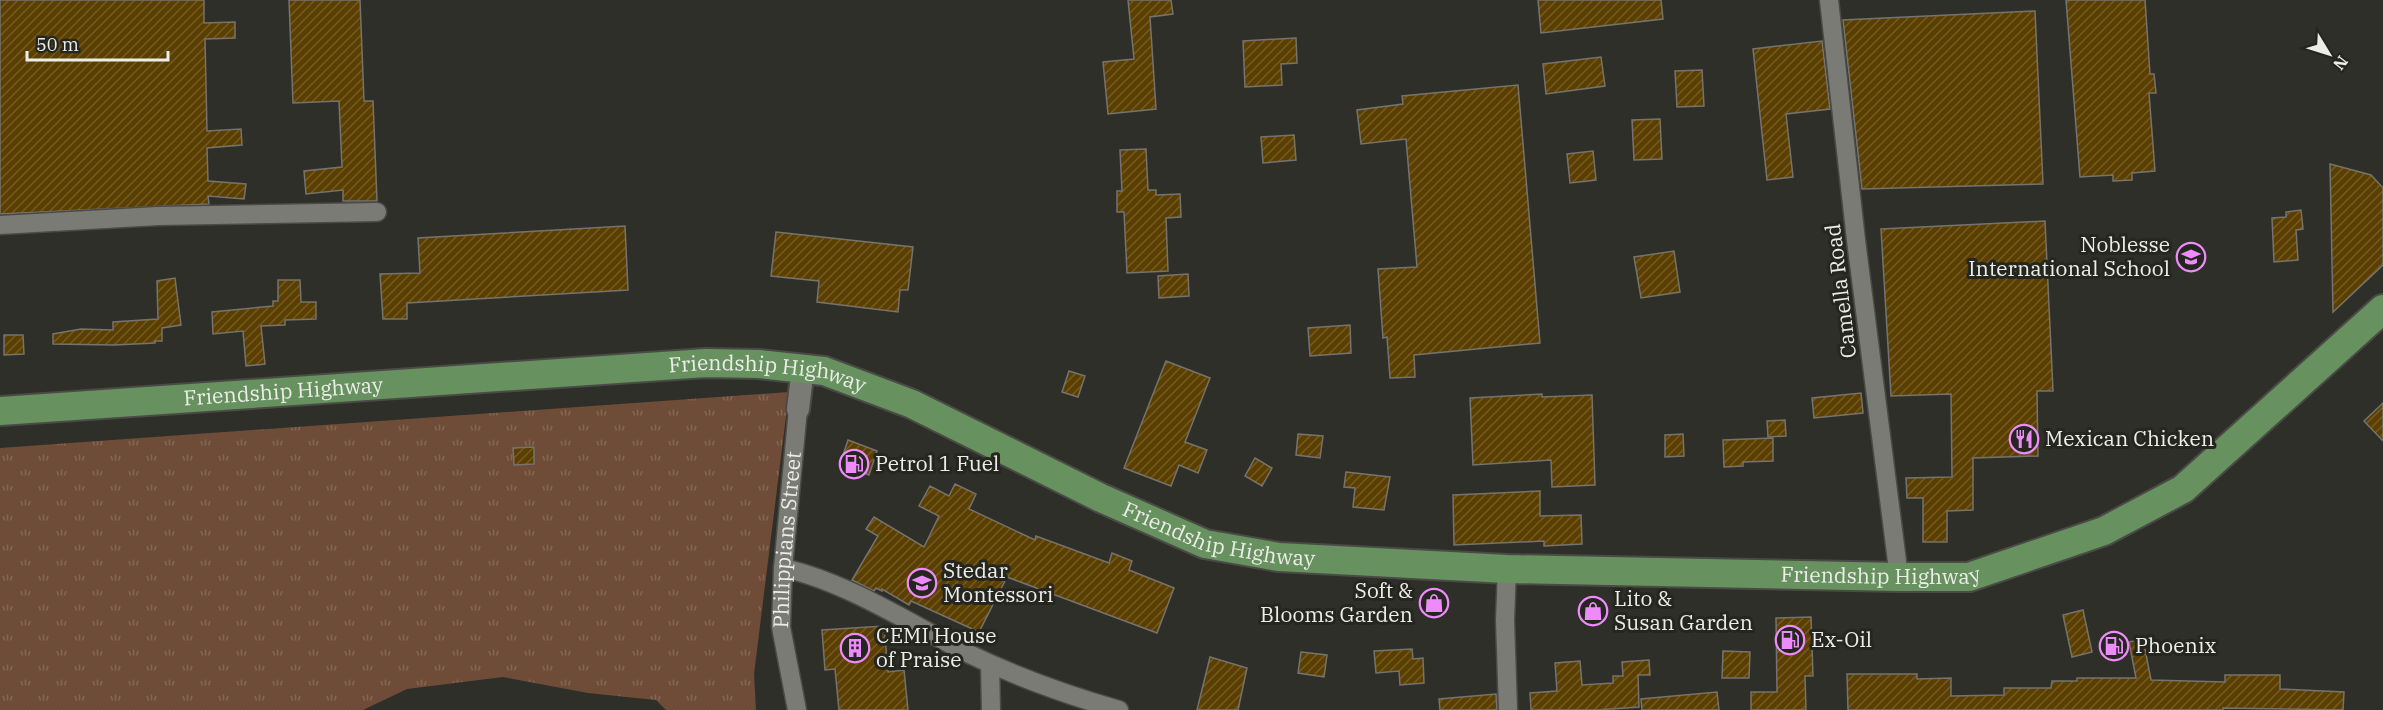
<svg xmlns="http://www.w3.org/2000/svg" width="2383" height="710" font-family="'IBM Plex Serif',serif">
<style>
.grass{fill:url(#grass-tufts)}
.building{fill:url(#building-hatch);stroke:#76736d;stroke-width:1.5}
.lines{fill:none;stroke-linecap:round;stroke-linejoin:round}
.minor-casing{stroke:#4a4b46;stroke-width:21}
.tertiary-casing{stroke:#4a4b46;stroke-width:26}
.primary-casing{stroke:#4a4b46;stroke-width:32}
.minor{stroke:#7a7b75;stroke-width:18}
.tertiary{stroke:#7a7b75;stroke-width:22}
.primary{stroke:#67915e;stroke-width:28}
.labels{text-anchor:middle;stroke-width:6;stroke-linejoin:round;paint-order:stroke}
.poi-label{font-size:21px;fill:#ecede9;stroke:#252620;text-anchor:start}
.street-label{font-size:21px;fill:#ecede9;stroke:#252620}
</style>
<defs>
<pattern id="grass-tufts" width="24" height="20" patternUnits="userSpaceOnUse" patternTransform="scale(1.5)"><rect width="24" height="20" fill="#6f4c37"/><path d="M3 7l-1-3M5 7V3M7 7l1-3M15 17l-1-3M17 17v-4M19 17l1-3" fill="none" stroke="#846654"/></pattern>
<pattern id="building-hatch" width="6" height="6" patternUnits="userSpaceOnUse" patternTransform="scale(1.5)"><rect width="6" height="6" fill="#5b3f00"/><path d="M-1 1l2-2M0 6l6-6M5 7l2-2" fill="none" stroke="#735b25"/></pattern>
</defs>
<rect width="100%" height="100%" fill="#2f2f2a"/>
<!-- grass -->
<path class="grass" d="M789,392L754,674L756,710H666L656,700L588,693L503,677L407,689L363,710H0V448Z"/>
<!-- building -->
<g class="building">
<path d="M0,0H204V23L235,22V38L205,39L207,131L241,129L242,145L207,148L208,181L246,184L244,199L208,196L209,204L0,214Z"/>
<path d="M289,0H360L364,101H373L377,201H343V190L306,194L304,171L342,167L339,101L293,103Z"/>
<path d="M1128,0H1171L1173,14L1150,17L1156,109L1108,114L1103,62L1134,59Z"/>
<path d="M1538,0H1661L1663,19L1541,33Z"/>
<path d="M2066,0H2145L2150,74H2154L2156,93H2149L2155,171L2132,173V180L2113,181V175L2080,177Z"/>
<path d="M2035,11L2043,184L1862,189L1843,20Z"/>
<path d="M1296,38L1297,63L1281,64L1282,85L1245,87L1243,41Z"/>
<path d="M1822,41L1830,109L1786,114L1793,177L1767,180L1753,49Z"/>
<path d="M1601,57L1605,86L1546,94L1543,64Z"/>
<path d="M1702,70L1704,106L1677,107L1675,71Z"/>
<path d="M1518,85L1540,343L1414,355L1415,377L1390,378L1387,337L1383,338L1378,269L1417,267L1406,139L1361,144L1357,110L1403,104L1402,96Z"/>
<path d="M1660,119L1662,159L1634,160L1632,120Z"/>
<path d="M1294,135L1296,160L1263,163L1261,137Z"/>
<path d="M1146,149L1148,190H1156V195L1180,194L1181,217L1166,218L1168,271L1127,273L1124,212H1117V191H1122L1120,150Z"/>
<path d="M1593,151L1596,180L1570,183L1567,154Z"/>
<path d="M2330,164L2371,175L2383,188V265L2333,312Z"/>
<path d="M2301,210L2303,229L2296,230L2298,260L2274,262L2272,218L2286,217V212Z"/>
<path d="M2045,221L2053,391H2037L2038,456L1973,458V510L1947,511V542H1923V498H1907L1906,478L1952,477L1951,394L1891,396L1881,229Z"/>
<path d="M625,226L628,290L407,303V319H383L380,274L420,273L418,238Z"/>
<path d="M776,232L913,247L908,290H900L898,312L817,302L819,281L771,276Z"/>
<path d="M1674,251L1680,292L1641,298L1634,257Z"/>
<path d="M1188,274L1189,296L1159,298L1158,276Z"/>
<path d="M175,278L181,325L162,328V341H155V343L114,345L53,344V334L81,329L113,330V322L158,319L157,281Z"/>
<path d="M278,280H300L301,302H316V319L285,320V325L261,326L265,364L246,366L243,331L213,334L212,312L273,306V301H278Z"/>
<path d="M1350,325L1351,353L1310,356L1308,328Z"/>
<path d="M4,335H23L24,354L4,355Z"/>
<path d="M1166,361L1210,378L1185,442L1207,450L1198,473L1179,465L1171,486L1124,468Z"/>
<path d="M1069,371L1085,376L1078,397L1062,392Z"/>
<path d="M1861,393L1863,413L1814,418L1812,398Z"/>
<path d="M1542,394V397L1592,395L1595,485L1552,487L1551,460L1473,465L1470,398Z"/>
<path d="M2383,403V441L2364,421Z"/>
<path d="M1785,420L1786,436L1768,437L1767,421Z"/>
<path d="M1298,434L1323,436L1320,458L1296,455Z"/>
<path d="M1683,434L1684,456L1665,457V435Z"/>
<path d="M1773,438V461L1743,462V466L1724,467L1723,440Z"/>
<path d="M848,440L877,451L869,475L840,464Z"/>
<path d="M534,447V464L514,465L513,448Z"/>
<path d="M1255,458L1272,468L1262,486L1245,476Z"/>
<path d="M1346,472L1390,477L1384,510L1353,507L1355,488L1344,487Z"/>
<path d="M955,484L976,494L969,509L1035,540L1036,536L1109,563L1112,553L1132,561L1129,570L1174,588L1157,633L1007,577L979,632L911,601L909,605L882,589V591L876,588L874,591L852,580L878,536L866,529L874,517L924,547L939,516L919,506L930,486L949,496Z"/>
<path d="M1540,491V516L1581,515L1582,544L1544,546V541L1454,545L1453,495Z"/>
<path d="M2083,610L2092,652L2072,657L2063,615Z"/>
<path d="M1811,617L1813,676H1805L1806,710H1751V692H1777L1776,618Z"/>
<path d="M884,626L888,672L904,670L908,710H839L835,669L825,670L822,630Z"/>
<path d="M2143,639L2151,680L2225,682V675H2280V689L2344,692L2343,710L2223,708V710H1848L1847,674H1917V679L1951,678V696L2004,695V688H2051L2052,681H2077V678H2136L2129,642Z"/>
<path d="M1412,649L1413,659L1423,658L1424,683L1400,685L1399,671L1376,673L1374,651Z"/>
<path d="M1723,651L1750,652L1749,678H1722Z"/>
<path d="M1301,652L1327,655L1324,677L1298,673Z"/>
<path d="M1210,657L1247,668L1238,710H1197Z"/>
<path d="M1649,660L1650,675H1638L1639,707L1597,710H1531L1530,693L1557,691L1555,663L1580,661L1582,685L1613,683V676H1623L1622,662Z"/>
<path d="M1717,692L1719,710H1642L1641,699Z"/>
<path d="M1496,694L1497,710H1440L1439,699Z"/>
</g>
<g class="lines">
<!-- minor casing -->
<g class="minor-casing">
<g id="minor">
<path d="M1829,0L1856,240L1899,577"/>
<path d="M0,225L158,216L377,212"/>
<path d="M783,568C844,581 910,623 965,652C1014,676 1067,695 1119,710"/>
<path d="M1507,569L1505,620L1508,710"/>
<path d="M990,664L991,710"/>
<path id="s1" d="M797,710L781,627L783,568L798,409"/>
</g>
</g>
<!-- tertiary casing -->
<g class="tertiary-casing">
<path id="tertiary" d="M798,409L803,368"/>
</g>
<!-- primary casing -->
<g class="primary-casing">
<g id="primary">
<path id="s2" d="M0,411L706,363L759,364L824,371L912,404L1101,498L1205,544L1279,557L1507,569L1899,577H1969L2104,531L2183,489L2383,309"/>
</g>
</g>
<!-- minor -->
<use href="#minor" class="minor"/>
<!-- tertiary -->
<use href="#tertiary" class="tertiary"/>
<!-- primary -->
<use href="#primary" class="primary"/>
</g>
<!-- icons -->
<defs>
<g id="school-ring" transform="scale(1.5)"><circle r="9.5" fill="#252620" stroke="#ed8cf9" stroke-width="1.5"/><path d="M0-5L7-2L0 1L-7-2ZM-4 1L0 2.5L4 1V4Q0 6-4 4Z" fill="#ed8cf9"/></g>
<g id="restaurant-ring" transform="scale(1.5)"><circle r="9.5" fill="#252620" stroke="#ed8cf9" stroke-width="1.5"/><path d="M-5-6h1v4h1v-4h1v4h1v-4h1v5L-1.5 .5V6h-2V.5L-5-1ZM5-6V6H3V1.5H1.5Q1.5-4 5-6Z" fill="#ed8cf9"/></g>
<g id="fuel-ring" transform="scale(1.5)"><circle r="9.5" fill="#252620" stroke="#ed8cf9" stroke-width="1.5"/><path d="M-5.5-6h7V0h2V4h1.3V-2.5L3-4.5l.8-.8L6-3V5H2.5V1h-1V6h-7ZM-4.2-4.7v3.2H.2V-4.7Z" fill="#ed8cf9"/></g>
<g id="shop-ring" transform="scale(1.5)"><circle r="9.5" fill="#252620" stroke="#ed8cf9" stroke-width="1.5"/><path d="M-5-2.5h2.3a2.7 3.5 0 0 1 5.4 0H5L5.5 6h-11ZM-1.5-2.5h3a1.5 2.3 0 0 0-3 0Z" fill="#ed8cf9"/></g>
<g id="building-ring" transform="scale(1.5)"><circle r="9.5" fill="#252620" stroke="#ed8cf9" stroke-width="1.5"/><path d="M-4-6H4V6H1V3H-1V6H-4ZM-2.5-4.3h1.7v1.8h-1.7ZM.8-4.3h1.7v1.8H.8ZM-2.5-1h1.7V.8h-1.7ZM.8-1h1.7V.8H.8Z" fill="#ed8cf9"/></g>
</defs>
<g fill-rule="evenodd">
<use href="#school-ring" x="2191" y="257"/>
<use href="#restaurant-ring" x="2024" y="439"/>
<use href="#fuel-ring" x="854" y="464"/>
<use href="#school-ring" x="922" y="583"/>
<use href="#shop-ring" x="1434" y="603"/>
<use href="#shop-ring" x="1593" y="611"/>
<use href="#fuel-ring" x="1790" y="640"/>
<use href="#fuel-ring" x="2114" y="646"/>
<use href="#building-ring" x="855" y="648"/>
</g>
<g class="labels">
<!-- poi labels -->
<g class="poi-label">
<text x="2170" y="252" text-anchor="end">Noblesse<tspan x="2170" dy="24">International School</tspan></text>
<text x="2045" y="446">Mexican Chicken</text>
<text x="875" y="471">Petrol 1 Fuel</text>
<text x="943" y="578">Stedar<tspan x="943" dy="24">Montessori</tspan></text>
<text x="1413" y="598" text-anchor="end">Soft &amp;<tspan x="1413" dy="24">Blooms Garden</tspan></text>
<text x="1614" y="606">Lito &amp;<tspan x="1614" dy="24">Susan Garden</tspan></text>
<text x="876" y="643">CEMI House<tspan x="876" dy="24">of Praise</tspan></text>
<text x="1811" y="647">Ex-Oil</text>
<text x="2135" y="653">Phoenix</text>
</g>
<!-- street labels -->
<g class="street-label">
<text transform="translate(1841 291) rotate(-97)" y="7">Camella Road</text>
<text dy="7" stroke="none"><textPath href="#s2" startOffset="770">Friendship Highway</textPath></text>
<text dy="7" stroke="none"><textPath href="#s2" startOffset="284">Friendship Highway</textPath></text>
<text dy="7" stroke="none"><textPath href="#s2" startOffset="1256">Friendship Highway</textPath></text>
<text dy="7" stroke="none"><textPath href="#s1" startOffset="172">Philippians Street</textPath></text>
<text dy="7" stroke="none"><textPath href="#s2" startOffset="1922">Friendship Highway</textPath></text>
</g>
</g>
<!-- north arrow -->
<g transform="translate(2329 54) rotate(128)" stroke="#252620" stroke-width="4.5" paint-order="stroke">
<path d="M0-4.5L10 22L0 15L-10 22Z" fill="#ecede9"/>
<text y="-9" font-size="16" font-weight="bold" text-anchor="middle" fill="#ecede9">N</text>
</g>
<!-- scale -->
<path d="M27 51v9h141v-9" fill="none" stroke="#ecede9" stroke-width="3"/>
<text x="36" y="51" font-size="18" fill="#ecede9" stroke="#252620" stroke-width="4.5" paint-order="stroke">50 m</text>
</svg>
